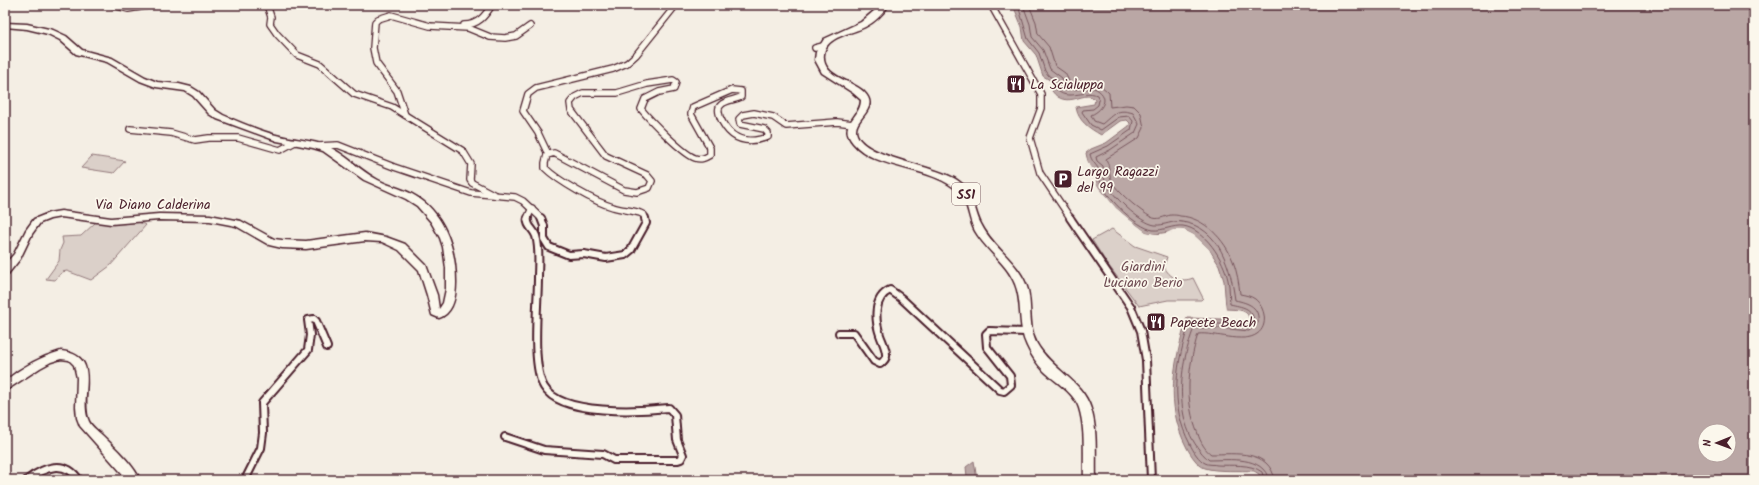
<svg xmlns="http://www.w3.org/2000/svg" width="1759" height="485" font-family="Kalam,sans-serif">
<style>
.green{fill:#dbd0c9;stroke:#92787a}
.water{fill:#baa7a5;stroke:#8d7174;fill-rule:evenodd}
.pier{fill:#f4eee4}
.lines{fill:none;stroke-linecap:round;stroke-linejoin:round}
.shore{stroke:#77555c;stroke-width:1}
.street-far1-casing{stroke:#4a1f2b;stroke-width:8}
.street-casing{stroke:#4a1f2b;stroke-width:10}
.secondary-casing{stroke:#4a1f2b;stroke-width:3}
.primary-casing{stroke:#4a1f2b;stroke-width:3}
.street-far1{stroke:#fbf7ec;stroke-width:5.5}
.street{stroke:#fbf7ec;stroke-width:6}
.secondary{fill:#fbf7ec;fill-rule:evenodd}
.primary{fill:#fbf7ec;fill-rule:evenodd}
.labels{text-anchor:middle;stroke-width:3.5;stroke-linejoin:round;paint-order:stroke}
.shield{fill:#fbf7ec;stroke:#7f6065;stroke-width:1}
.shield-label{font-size:13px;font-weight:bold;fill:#4a1f2b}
.poi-label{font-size:14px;fill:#4a1f2b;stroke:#fbf7ec;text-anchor:start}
.street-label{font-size:14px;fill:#4a1f2b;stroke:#fbf7ec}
.park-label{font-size:14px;fill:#6e4b52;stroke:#fbf7ec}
</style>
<rect width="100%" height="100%" fill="#f4eee4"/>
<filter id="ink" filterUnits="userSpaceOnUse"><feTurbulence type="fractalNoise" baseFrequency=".025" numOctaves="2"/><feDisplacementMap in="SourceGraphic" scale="8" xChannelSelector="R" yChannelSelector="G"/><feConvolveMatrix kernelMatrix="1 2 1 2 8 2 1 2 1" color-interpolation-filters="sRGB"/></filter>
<g filter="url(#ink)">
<!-- green -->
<g class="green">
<path d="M92,156L125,161L114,173L81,168Z"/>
<path d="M135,221L146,225L110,266L91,280L67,271L62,272L55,280L46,279L59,261L60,250L63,243L62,237L81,236L96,222L109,224Z"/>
<path d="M1112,229L1135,246L1167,257L1164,266C1169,278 1181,283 1193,278L1203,298L1201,300H1168L1139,306L1106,262L1092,240Z"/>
</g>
<!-- water -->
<g class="water">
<path d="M1013,5H1754V480H1260L1259,474L1254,471C1241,470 1217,472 1205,468C1198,466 1191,455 1187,448C1164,404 1174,363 1187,318L1221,319L1247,322L1250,320C1247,308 1237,310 1226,309L1224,281L1219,265L1209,249L1194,235L1184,230L1155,234L1146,232L1130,220L1116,208L1099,188L1096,183V175L1088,163L1086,153L1091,149L1106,143L1129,126L1130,123L1127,120L1120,121L1101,135C1089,128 1078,121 1076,107L1094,104L1095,100C1087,87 1067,112 1052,91L1055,83L1043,76L1036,55L1024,41L1022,27ZM1705,431H1729V455H1705Z"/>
<path d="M974,461L977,480H971L967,477L966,467Z"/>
</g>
<!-- pier -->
<path class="pier" d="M1084,152L1090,167L1095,172L1096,183L1099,188L1116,208L1130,220L1146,232L1155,234H1164L1173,230H1184L1194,235L1209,249L1221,273L1226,309H1224L1220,273L1207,250L1193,236L1183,232H1173L1164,236H1154L1145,233L1128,222L1114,210L1097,189L1094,184L1093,172L1086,164Z"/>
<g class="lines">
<!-- shore -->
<g class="shore">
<path d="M1018,5L1028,39L1039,53L1045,71L1049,76L1058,81L1059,85L1056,89C1067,102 1083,89 1097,95L1099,100L1098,105L1093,109L1083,110L1082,112L1091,125L1101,130L1119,117L1129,116L1133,121L1131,130L1108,146L1090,154C1091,161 1096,164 1099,170C1101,174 1099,180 1101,184C1109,200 1136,227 1153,230C1163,231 1173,225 1183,226C1205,229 1224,260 1228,280C1230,288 1229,296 1230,304C1242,307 1252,307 1254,321L1247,326L1190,322C1176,362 1169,405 1190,444C1193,451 1199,460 1205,463C1208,465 1214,464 1217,465C1232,466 1250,463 1262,472L1264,480"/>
<path d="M1023,5L1030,24L1032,37L1043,50L1050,69L1062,78L1064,90L1094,88C1110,95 1105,109 1091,115L1094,121L1102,124C1114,114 1117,108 1133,113L1139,124L1135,133L1110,150L1096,157L1097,161L1103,166C1104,171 1103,176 1105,181C1111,195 1140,223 1155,225C1164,226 1173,220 1182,222C1220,227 1231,269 1235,300C1249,303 1260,307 1258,323L1249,331L1220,328H1194C1178,369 1172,428 1209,460C1229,460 1263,455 1269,480"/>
<path d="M1029,5L1036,22L1038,34L1049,47L1055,66L1065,73L1070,83C1089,81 1095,79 1109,93L1110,107L1126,105L1134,106L1141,113L1144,128L1139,138L1106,159C1110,167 1109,173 1111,180C1115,190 1141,212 1151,217C1158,221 1164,216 1171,215C1174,215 1178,215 1180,216C1204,217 1225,240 1233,261C1237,272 1239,283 1240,294C1245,295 1251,296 1255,299C1265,307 1269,326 1257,334C1243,344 1215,332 1198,334C1188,367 1184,401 1198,434C1200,441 1205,450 1211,454C1236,454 1269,449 1275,480"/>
</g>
<!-- street-far1 casing -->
<g class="street-far1-casing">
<g id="street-far1">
<path d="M113,5L128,9L153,5"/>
<path d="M267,5L271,17L270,24L277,34L297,55L320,64L354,94L392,107L463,151L471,164L470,180L472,183L495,195"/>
<path d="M991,5L1041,94V108L1030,138L1040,173L1071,219"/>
<path d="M464,25C478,25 485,16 492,5"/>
<path d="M815,48L823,46"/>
<path d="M405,115L397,91L376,63L373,48L375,22L378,19L391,15L430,26L468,28L490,37L505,38L516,36L530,26"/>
<path d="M130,129L171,133L195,140L209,138H238L280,150L295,142"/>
<path d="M318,146L338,145L394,167L471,193L515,197L523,201L542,219"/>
<path d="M548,154L538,133L523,111L528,94L536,88L613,69L627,63L636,55L676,5"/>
<path d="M527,219L532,208"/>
<path d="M645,219L644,215L640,213C631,210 622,210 613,207C595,202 558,181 545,168V163L547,155L554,153L624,190L637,192L649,188L652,181L647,175L606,156L571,110L570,103L575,97L583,93H617L647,84L673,80L676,82L674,89L659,92L645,99L641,109C650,120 683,154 695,158C701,160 705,158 710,155V148L691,114L693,107L732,90L741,91V97C735,100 725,100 721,105C717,108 719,113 720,117C729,139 745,145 768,137V133L764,129L740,124L739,119L743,115L754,113L773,117L786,126L837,122L853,124"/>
</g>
</g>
<!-- street casing -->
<g class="street-casing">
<g id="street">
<path d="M541,218L544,226V239L549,247L569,255L584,254L606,258L625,255L631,250L646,223L645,218"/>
<path d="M1070,218L1131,307L1141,331L1146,360L1151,480"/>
<path d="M839,333H854L874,361L880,364C884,361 887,358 886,354C886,348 882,341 880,335C875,320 873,298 890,290L901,298L1000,390L1004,391L1011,385L1010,376L987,347L986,334L989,331L1026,332"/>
<path d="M505,437L544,450L603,454L614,460H678L681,459L683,455L677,440L675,415L669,408C641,411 561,416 544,387C531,365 538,305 538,278C538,265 540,249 536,236C534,229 526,226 528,218"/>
<path d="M27,480C44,467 65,459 79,480"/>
<path d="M245,480L261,448L263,433L262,403L308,350L310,335L308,320L314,319L316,321L327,347"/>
</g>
</g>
<!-- secondary casing -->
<g class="secondary-casing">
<g id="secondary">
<path d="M5,23L27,24L53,30L66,36L82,50L112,58L145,77L157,82L179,84L191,87L199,92L215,110L223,115C241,123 260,131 280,136C296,140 312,140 327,146C346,154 360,171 378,180C389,186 401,188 412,194C444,211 456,248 456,282C456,295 454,313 439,318L432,315L427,295L419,270L399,250L382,242L365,241L306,249L282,248L269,245L236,226L210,221L159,220L111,224L61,217L50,219L40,223L32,234L20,259L8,274L5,275V264L14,254L26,230L34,219L49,213L61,211L111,218L159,214L210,215L241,221L274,239L282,240L306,241L365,233L386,237L405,244L426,265L437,295L439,309L443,303L446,289V268L443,247L440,238L431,222L417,206L406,199L364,180L323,151L313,148L277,141L217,119L209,114L193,96L185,91L156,87L140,81L107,62L76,54L60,40L48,34L27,29L5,27Z"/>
<path d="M61,351C103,356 79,394 88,419C90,426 97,430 102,435C114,447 134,465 140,480H128L80,426L77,418L76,407L77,378L74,365L69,360L61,359L51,362L40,368L5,391V381C22,367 40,357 61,351Z"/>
</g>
</g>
<!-- primary casing -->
<g class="primary-casing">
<path id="primary" d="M881,5H889C883,14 875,22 865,27C852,34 826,36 824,54C821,77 852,80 864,92C882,110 850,119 857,135C866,158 935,165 957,180C976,193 972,206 981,224C993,249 1020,262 1028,290C1032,308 1028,328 1037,344C1051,369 1083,381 1091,409C1098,431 1095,457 1096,480H1084C1083,457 1086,430 1079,408C1074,392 1055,382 1044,371C1037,364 1031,355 1027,346C1018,328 1022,308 1017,290C1011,266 987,252 975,231C968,219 969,202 959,192C931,165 876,171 853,143C837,124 861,118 861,100L853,93L822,73L815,60L816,52L824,39L861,22Z"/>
</g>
<!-- street-far1 -->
<use href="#street-far1" class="street-far1"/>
<!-- street -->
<use href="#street" class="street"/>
<!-- secondary -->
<use href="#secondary" class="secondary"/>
<!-- primary -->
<use href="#primary" class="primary"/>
</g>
</g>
<!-- icons -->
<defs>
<g id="restaurant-square" transform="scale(1)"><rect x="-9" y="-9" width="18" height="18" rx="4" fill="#4a1f2b" stroke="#fbf7ec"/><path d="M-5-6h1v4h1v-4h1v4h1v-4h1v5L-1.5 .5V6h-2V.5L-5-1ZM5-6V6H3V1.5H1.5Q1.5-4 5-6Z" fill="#fff"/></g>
<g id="parking-square" transform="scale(1)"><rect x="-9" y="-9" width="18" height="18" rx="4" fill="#4a1f2b" stroke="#fbf7ec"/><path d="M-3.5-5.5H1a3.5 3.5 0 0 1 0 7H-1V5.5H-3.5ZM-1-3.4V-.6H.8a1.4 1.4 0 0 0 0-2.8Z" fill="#fff"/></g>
</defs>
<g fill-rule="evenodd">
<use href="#restaurant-square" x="1016" y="84"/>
<use href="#parking-square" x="1063" y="179"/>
<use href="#restaurant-square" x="1156" y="322"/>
</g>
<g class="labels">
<!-- shield labels -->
<rect class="shield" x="952" y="183" width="28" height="22" rx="3"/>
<g class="shield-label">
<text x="966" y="199">SS1</text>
</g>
<!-- poi labels -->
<g class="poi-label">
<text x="1030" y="89">La Scialuppa</text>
<text x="1077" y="176">Largo Ragazzi<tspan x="1077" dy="16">del 99</tspan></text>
<text x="1170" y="327">Papeete Beach</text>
</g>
<!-- street labels -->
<g class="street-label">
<text x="153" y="209">Via Diano Calderina</text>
</g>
<!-- park labels -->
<g class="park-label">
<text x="1143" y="271">Giardini<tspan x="1143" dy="16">Luciano Berio</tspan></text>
</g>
</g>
<!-- margin -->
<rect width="1759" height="485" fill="none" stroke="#fbf7ec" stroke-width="20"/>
<rect x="10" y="10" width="1739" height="465" fill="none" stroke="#4a1f2b" stroke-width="1.5" filter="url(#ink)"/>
<!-- north arrow -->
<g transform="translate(1717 443) rotate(269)"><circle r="19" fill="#fbf7ec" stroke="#b4a19f"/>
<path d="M0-3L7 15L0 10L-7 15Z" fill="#4a1f2b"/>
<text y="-6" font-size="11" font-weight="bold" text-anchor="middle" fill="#4a1f2b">N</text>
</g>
</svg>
